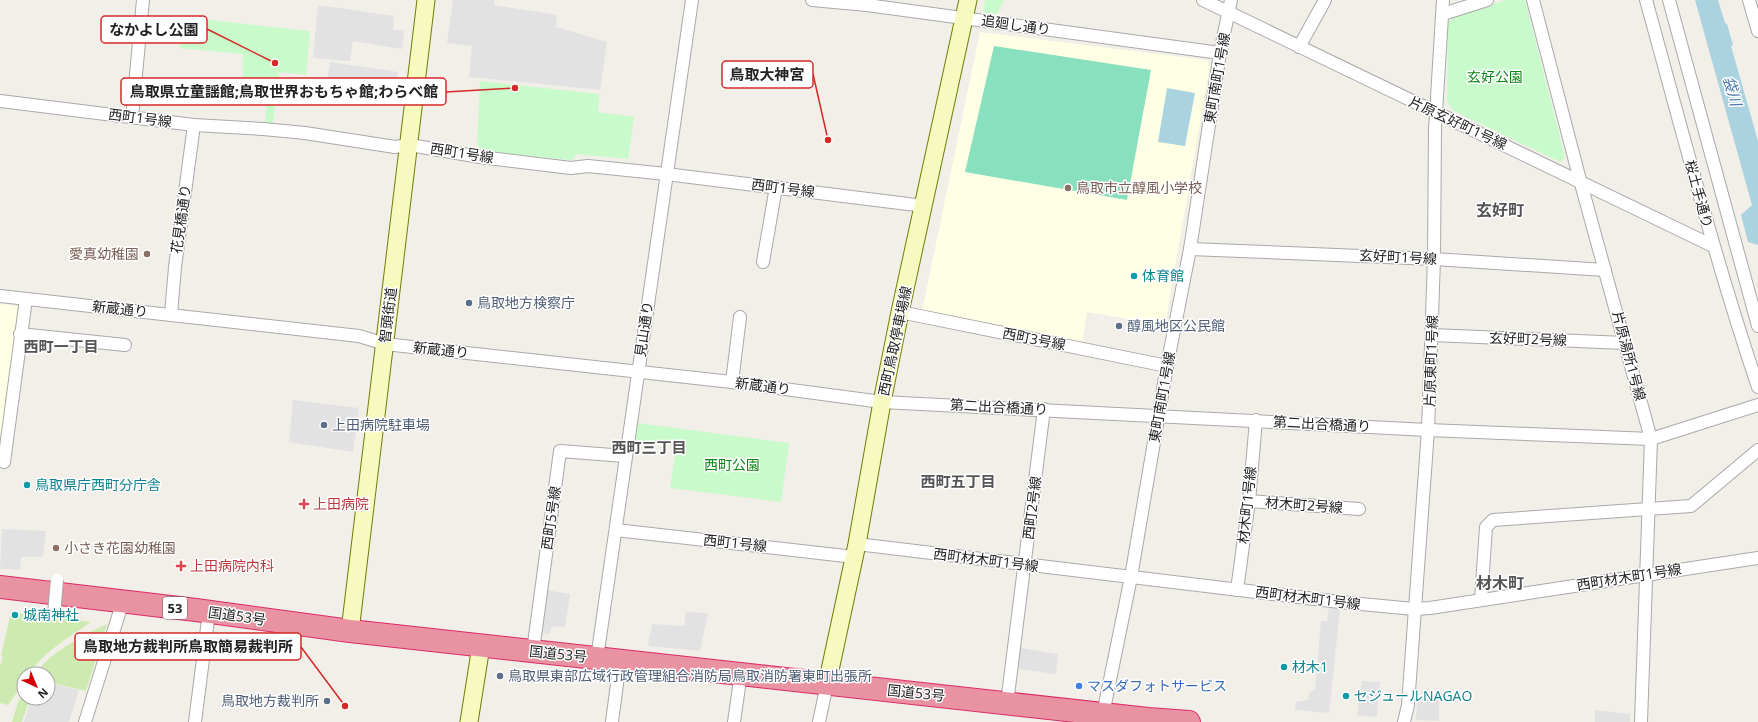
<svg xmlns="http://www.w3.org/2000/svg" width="1758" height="722" font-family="'Open Sans','Noto Sans JP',sans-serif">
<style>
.education{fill:#ffffe5}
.grass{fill:#cdebb0}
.park{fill:#c8facc}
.pitch{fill:#88e0be}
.parking{fill:#e2e2e2}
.water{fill:#aad3df}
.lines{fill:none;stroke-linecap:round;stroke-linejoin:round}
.street-casing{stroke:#a9a9a9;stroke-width:14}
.secondary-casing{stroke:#707d05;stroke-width:19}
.highway-casing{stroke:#dc2a67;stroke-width:24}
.street{stroke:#fff;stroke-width:12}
.secondary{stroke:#f7fabf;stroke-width:17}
.highway{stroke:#e892a2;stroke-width:22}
.street-bridge-casing{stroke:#a9a9a9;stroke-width:14;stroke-linecap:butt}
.street-bridge{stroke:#fff;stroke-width:12}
.education-dot{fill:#8d6e63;stroke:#fff;stroke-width:1.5}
.culture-dot{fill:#0f9aa8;stroke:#fff;stroke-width:1.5}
.service-dot{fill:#5c6f8a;stroke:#fff;stroke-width:1.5}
.health-dot{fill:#e0444e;stroke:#fff;stroke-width:1.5}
.shop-dot{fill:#3f7fe0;stroke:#fff;stroke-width:1.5}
.labels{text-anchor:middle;stroke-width:3;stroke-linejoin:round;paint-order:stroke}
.shield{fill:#fff;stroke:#646464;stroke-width:1}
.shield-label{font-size:13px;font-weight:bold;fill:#222}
.street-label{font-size:14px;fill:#222;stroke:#fff}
.park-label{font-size:14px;fill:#0c8416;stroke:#fff}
.education-label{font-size:14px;fill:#785e54;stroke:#fff;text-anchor:start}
.culture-label{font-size:14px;fill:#0d838f;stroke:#fff;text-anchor:start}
.service-label{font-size:14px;fill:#4e5e75;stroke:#fff;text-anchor:start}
.health-label{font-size:14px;fill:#be3a42;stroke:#fff;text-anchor:start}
.shop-label{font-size:14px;fill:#366cbe;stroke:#fff;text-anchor:start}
.water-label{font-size:15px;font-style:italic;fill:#4a7aab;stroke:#fff}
.neighbourhood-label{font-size:15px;font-weight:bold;fill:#555;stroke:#fff}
.quarter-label{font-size:16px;font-weight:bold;fill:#555;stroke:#fff}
.leader{fill:none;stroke:#d62828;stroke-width:1.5}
.callout-dot{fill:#d62828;stroke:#fff;stroke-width:1.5}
.callout{fill:#fff;stroke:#d62828;stroke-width:1.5}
.callout-label{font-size:15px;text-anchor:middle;font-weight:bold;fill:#222}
</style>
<rect width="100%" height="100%" fill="#f2efe9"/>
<!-- education -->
<g class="education">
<path d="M980,32L1206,60L1210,65L1165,325L1087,312L1082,343L922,311Z"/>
<path d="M0,304L19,306L0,459Z"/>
</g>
<!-- grass -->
<g class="grass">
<path d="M11,612L91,622C70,637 43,652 29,674H24V682L8,705L0,703V666L3,657L1,656Z"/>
<path d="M107,624L86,691L48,682V674H35C49,653 85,634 107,624Z"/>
<path d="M24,693V698H30L22,722H12L18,702Z"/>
</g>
<!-- park -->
<g class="park">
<path d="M985,0H1004L997,14L983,13Z"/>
<path d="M1506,0H1525L1565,157L1560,162L1452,110L1447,101L1448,23L1455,16Z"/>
<path d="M182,17L310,31L306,75L279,72L273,124L265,123L268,84L243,81V54L180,48Z"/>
<path d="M480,81L599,94L598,112L634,117L628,159L577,154L571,160L484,151L477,145Z"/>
<path d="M638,423L789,443L781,502L670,488L676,446L635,440Z"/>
</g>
<!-- pitch -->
<path class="pitch" d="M994,46L1151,70L1127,200L965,172Z"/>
<!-- parking -->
<g class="parking">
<path d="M453,0H494V5L557,15L556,27L607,42L600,90L469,77L472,46L447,43Z"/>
<path d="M318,5L394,16L393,30H404L402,49L353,41L350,61L313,58Z"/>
<path d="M330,62L398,72L395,88L327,79Z"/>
<path d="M293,400L359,408L353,452L289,442Z"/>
<path d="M2,529L46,531L43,557H21L20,570L0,569Z"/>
<path d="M546,590L570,594L565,627L552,626L550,634L541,633Z"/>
<path d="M1329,608L1340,609L1329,713L1295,710L1296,702L1308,700L1310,691L1315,690L1321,621H1327Z"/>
<path d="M686,612L708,613L700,651L648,646L652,624L684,626Z"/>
<path d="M1020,648L1058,654L1056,674L1018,669Z"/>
<path d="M1362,681L1380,682L1377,717L1357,715Z"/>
<path d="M48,683L79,690L69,722H24L31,698H48Z"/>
<path d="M1417,697L1439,699V721L1416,720Z"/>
<path d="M1595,710L1630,714V722H1595Z"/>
</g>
<!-- water -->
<g class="water">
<path d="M1695,0H1718L1725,23L1727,24L1733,45L1731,46L1758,141V245L1748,242L1741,215L1752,205Z"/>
<path d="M1167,88L1195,93L1185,146L1158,142Z"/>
</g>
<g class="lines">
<!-- street casing -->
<g class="street-casing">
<g id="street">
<path d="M812,0L867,5L1220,53"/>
<path d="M1203,0L1713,246"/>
<path d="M1533,0L1580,180L1651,439L1641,722"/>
<path d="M1646,0C1682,130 1715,260 1758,387"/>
<path d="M1669,0L1758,326"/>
<path d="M1749,0L1758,31"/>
<path d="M1443,14L1487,0"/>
<path d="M1299,47L1325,0"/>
<path d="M0,101L194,125L263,129L305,133L395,147L410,145L480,157L571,168L588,166L666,174L924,206"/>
<path d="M132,117L143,0"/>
<path d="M1190,249L1434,259L1605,270"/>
<path d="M763,262L776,187"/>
<path d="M0,296L359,336L385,344L732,382L882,402L1428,430L1651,439L1758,405"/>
<path d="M900,312L1167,366"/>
<path d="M171,314L175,267L194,125"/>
<path d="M20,334L125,345"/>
<path d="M1432,335L1625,343"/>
<path d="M732,382L740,317"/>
<path d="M4,462L26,299"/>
<path d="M1249,501L1359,509"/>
<path d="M616,530L854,557"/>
<path d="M857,544L1340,602L1414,609L1430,608L1758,558"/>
<path d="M1237,590L1249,501L1256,420"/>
<path d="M1481,600L1486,527L1493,520L1691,506L1758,450"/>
<path d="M533,651L560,451L625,456"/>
<path d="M597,658L692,0"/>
<path d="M1007,703L1044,409"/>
<path d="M1102,719L1131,577L1167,366L1190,249L1220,53L1231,0"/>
<path d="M85,722L123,601"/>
<path d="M195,722L209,612"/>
<path d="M612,722L620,661"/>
<path d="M734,722L741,673"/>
<path d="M819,722L827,684"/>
<path d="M1404,722L1408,705L1428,430L1434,259L1435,129L1443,0"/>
</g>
</g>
<!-- secondary casing -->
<g class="secondary-casing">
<g id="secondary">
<path d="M350,631L426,0"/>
<path d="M827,684L857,544L882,402L900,312L968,0"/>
<path d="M469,722L481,646"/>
</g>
</g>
<!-- highway casing -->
<g class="highway-casing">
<path id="highway" d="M0,587L196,610L350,631L1148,719L1189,722"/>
</g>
<!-- street -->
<use href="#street" class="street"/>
<!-- secondary -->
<use href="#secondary" class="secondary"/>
<!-- highway -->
<use href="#highway" class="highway"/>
<!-- street-bridge casing -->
<g class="street-bridge-casing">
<path id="street-bridge" d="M54,614L57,580"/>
</g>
<!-- street-bridge -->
<use href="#street-bridge" class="street-bridge"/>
</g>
<!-- markers -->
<g class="education-dot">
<circle cx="1068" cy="188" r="4"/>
<circle cx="147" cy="254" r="4"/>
<circle cx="56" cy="548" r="4"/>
</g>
<g class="culture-dot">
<circle cx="1134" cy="276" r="4"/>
<circle cx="27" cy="485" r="4"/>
<circle cx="15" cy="615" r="4"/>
<circle cx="1284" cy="667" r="4"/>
<circle cx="1346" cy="696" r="4"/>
</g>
<g class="service-dot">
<circle cx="469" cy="303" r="4"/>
<circle cx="1119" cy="326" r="4"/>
<circle cx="324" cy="425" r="4"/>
<circle cx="500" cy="676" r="4"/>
<circle cx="327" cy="701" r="4"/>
</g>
<g class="health-dot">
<path d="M302 498h4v4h4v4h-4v4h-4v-4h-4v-4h4z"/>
<path d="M179 560h4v4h4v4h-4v4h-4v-4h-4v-4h4z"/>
</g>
<circle class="shop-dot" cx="1079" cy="686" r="4"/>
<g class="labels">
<!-- shield labels -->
<rect class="shield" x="163" y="597" width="24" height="22" rx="3"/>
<g class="shield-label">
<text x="175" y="613">53</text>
</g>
<!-- street labels -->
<g class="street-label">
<text transform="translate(1016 25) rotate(8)" y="5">追廻し通り</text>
<text transform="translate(1217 78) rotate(-80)" y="5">東町南町1号線</text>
<text transform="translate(140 118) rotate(7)" y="5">西町1号線</text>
<text transform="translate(1458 123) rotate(25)" y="5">片原玄好町1号線</text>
<text transform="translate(462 153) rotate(9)" y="5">西町1号線</text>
<text transform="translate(783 188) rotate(7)" y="5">西町1号線</text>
<text transform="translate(1699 194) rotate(75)" y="5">桜土手通り</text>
<text transform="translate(181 219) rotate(-82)" y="5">花見橋通り</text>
<text transform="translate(1398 257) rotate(3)" y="5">玄好町1号線</text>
<text transform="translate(120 309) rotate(6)" y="5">新蔵通り</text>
<text transform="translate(388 315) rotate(-83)" y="5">智頭街道</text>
<text transform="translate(644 329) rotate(-82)" y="5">見山通り</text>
<text transform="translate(1034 339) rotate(11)" y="5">西町3号線</text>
<text transform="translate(1528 339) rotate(2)" y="5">玄好町2号線</text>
<text transform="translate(895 341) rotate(-78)" y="5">西町鳥取停車場線</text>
<text transform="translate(441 350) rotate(6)" y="5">新蔵通り</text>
<text transform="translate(1629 356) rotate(75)" y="5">片原湯所1号線</text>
<text transform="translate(1431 361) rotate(-88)" y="5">片原東町1号線</text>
<text transform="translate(763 386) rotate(7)" y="5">新蔵通り</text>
<text transform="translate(1162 397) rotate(-80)" y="5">東町南町1号線</text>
<text transform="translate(999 407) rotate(3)" y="5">第二出合橋通り</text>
<text transform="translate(1322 424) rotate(3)" y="5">第二出合橋通り</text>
<text transform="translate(1247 505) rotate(-84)" y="5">材木町1号線</text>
<text transform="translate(1304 505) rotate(4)" y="5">材木町2号線</text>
<text transform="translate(1032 508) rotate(-83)" y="5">西町2号線</text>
<text transform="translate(551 518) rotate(-82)" y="5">西町5号線</text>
<text transform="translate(735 543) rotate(6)" y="5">西町1号線</text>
<text transform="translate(986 560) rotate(7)" y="5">西町材木町1号線</text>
<text transform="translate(1629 577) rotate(-9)" y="5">西町材木町1号線</text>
<text transform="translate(1308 598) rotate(7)" y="5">西町材木町1号線</text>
<text transform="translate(237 616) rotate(8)" y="5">国道53号</text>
<text transform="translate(558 654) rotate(6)" y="5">国道53号</text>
<text transform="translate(916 693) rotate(6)" y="5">国道53号</text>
</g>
<!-- park labels -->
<g class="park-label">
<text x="1495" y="82">玄好公園</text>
<text x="732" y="470">西町公園</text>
</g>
<!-- education labels -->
<g class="education-label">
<text x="1076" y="193">鳥取市立醇風小学校</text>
<text x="139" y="259" text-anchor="end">愛真幼稚園</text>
<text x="64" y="553">小さき花園幼稚園</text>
</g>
<!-- culture labels -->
<g class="culture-label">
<text x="1142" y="281">体育館</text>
<text x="35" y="490">鳥取県庁西町分庁舎</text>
<text x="23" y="620">城南神社</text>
<text x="1292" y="672">材木1</text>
<text x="1354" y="701">セジュールNAGAO</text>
</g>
<!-- service labels -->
<g class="service-label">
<text x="477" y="308">鳥取地方検察庁</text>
<text x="1127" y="331">醇風地区公民館</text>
<text x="332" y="430">上田病院駐車場</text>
<text x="508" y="681">鳥取県東部広域行政管理組合消防局鳥取消防署東町出張所</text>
<text x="319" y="706" text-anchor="end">鳥取地方裁判所</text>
</g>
<!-- health labels -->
<g class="health-label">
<text x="313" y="509">上田病院</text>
<text x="190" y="571">上田病院内科</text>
</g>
<!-- shop labels -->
<g class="shop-label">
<text x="1087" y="691">マスダフォトサービス</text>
</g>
<!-- water labels -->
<g class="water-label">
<text transform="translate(1732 91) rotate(74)" y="5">袋川</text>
</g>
<!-- neighbourhood labels -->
<g class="neighbourhood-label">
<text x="61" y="352">西町一丁目</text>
<text x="649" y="453">西町三丁目</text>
<text x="958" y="487">西町五丁目</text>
</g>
<!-- quarter labels -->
<g class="quarter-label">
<text x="1500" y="216">玄好町</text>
<text x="1500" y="589">材木町</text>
</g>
</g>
<!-- callouts -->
<path class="leader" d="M275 63L207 29M828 140L813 74M515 88L446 92M345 706L301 647"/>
<g class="callout-dot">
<circle cx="275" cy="63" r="4"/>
<circle cx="828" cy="140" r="4"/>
<circle cx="515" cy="88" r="4"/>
<circle cx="345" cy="706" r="4"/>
</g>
<g class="callout">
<rect x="101" y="16" width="106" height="27" rx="4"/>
<rect x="722" y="61" width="91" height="27" rx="4"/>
<rect x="121" y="78" width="325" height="27" rx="4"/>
<rect x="75" y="633" width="226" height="27" rx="4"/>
</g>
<g class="callout-label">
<text x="154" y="35">なかよし公園</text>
<text x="767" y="80">鳥取大神宮</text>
<text x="284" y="97">鳥取県立童謡館;鳥取世界おもちゃ館;わらべ館</text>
<text x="188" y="652">鳥取地方裁判所鳥取簡易裁判所</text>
</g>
<!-- north arrow -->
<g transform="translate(36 686) rotate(136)"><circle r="19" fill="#ffffff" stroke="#a7a7a7"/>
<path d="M0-3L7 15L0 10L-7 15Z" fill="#d40000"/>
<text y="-6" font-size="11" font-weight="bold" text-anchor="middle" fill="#222222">N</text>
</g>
</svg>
